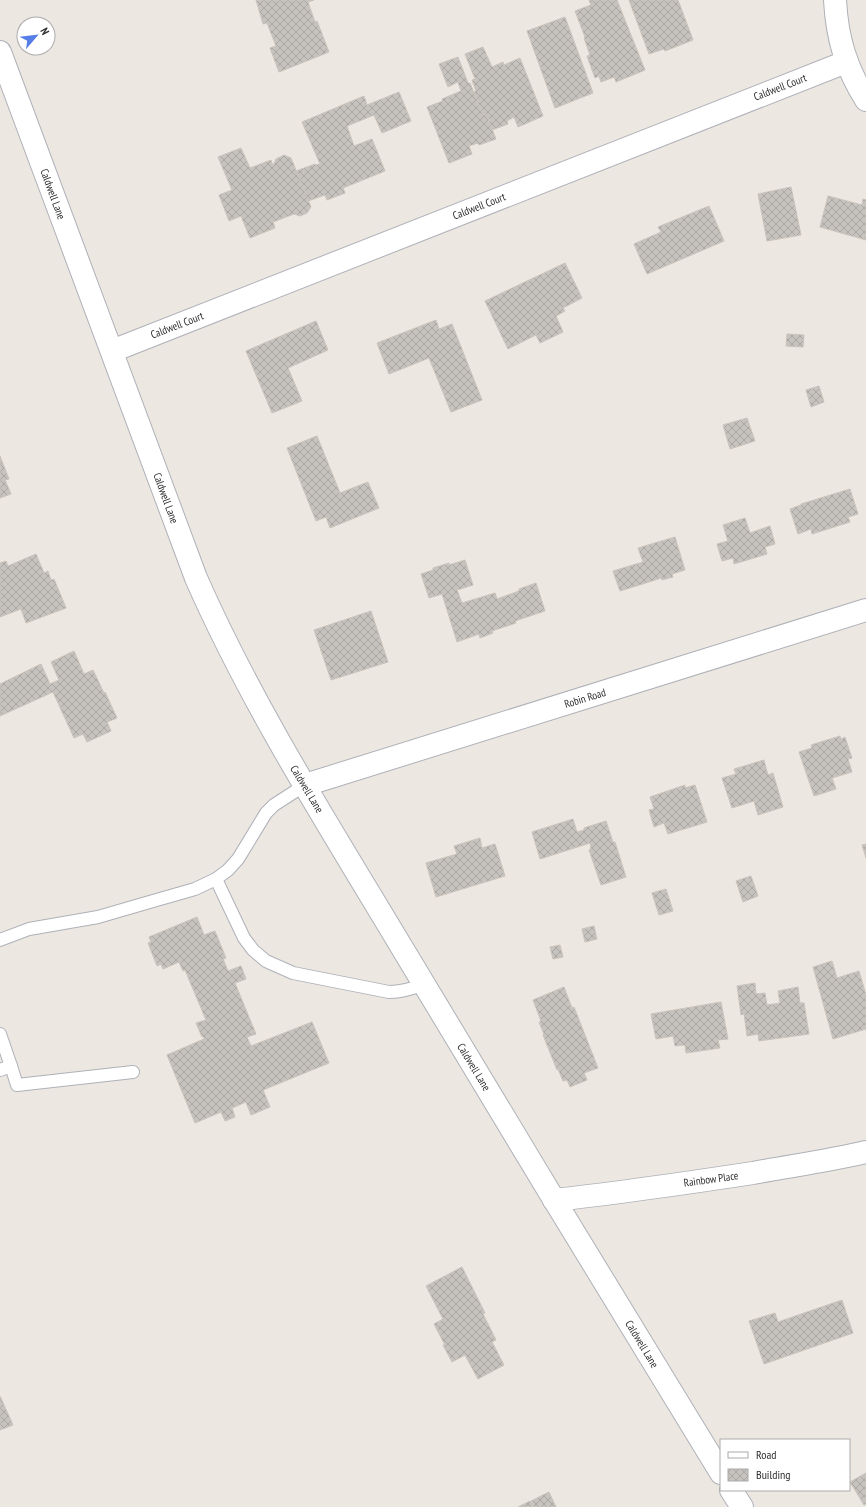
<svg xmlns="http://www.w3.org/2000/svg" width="866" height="1507" font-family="'PT Sans Narrow',sans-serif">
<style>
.building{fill:url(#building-cross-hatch);stroke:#c9c3bb}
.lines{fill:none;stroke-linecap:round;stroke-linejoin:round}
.lane-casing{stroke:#aeb1b8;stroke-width:14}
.street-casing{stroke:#aeb1b8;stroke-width:24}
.lane{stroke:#fff;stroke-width:12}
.street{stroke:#fff;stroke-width:22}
.labels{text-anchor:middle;stroke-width:4;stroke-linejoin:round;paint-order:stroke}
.street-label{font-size:11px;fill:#2d2d2d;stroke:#fff}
</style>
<defs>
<pattern id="building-cross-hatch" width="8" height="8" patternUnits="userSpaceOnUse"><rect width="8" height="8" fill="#c6c2bd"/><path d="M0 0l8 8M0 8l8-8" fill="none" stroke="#aaa7a3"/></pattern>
</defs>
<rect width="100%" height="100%" fill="#ede7e2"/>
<!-- building -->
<g class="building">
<path d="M256,0H314L308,2L315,22L317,21L329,52L279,72L270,48L276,46L267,23L263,24Z"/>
<path d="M589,0H617L645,70L616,82L614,77L601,82L599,76L595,78L587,56L590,55L584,38L585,37L575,11L591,5Z"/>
<path d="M629,0H678L693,40L665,51L664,49L649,54Z"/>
<path d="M565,17L593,93L555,108L527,31Z"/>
<path d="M483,47L492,67L503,62L504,65L520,58L543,116L518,127L514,117L507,121L508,124L492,130L486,114L483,115L474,92L476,91L472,80L475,79L465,54Z"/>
<path d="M458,57L468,83H470L483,115L486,114L496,139L479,145L478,143L469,146L472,154L449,163L427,107L443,101L442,99L461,91L458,82L448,87L439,64Z"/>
<path d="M399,92L411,121L382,133L374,115L347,126L354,146L372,139L385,171L343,188L345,193L327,200L325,195L308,201L296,171L315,164L316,165L320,164L302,122L364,96L367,105Z"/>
<path d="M241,148L250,168L271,160L273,166L276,159L284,155L291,158L311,207L307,213L300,216L294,214L273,222L275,228L250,238L241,216L229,221L219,195L232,190L218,157Z"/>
<path d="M791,187L801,235L767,241L758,194Z"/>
<path d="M828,196L862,205L863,199L866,200V240L820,227Z"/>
<path d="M709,206L724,241L647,274L634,244L661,232L658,227Z"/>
<path d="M565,263L582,298L563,308L565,311L556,316L563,332L540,343L536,335L508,349L485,301Z"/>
<path d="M436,320L439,329L452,324L482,400L451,412L429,358L389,374L377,343Z"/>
<path d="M316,321L328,350L288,368L302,401L272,413L246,351Z"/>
<path d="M787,334L804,335L803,347L786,346Z"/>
<path d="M819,386L824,402L811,407L806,390Z"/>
<path d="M747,418L755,441L730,449L723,425Z"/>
<path d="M317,436L340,493L368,482L379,508L330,528L326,517L316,521L287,448Z"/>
<path d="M0,456L9,479L5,480L11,494L0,498Z"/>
<path d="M850,489L858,514L848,517L850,522L812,534L811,529L798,534L790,509L801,505V504Z"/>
<path d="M745,518L750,533L770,526L775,544L765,547L767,554L734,564L733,558L722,561L717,544L728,541L723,525Z"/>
<path d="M675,537L685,570L672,574L673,577L662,580L661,578L649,582L620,591L613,571L643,562L638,548Z"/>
<path d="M36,554L44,573L48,571L51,580L54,579L66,608L26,623L21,609L0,617V563L6,561L8,566Z"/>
<path d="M465,560L473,585L457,590L462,603L495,593L497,599L519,591V589L536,583L545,611L515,621L516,623L492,631L493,633L480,638L479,634L457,642L442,594L429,598L421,574L433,570V568L449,563V565Z"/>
<path d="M371,611L388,662L331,680L314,630Z"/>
<path d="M74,651L84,674L93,670L104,693L105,692L117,718L107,722L111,731L87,742L83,734L74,738L53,692L0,716V684L41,664L50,684L59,680L51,662Z"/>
<path d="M840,736L841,739L845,737L852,758L848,759L852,772L832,778L836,789L814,796L799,752L812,748L811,745Z"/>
<path d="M764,760L768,775L773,773L783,807L758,815L754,801L732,808L722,778L736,774L734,769Z"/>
<path d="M685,785V788L695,785L707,822L668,834L664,823L654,827L649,810L654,809L650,797Z"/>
<path d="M573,819L577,832L584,830V828L606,821L613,842H615L626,877L601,885L589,850L591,849L590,843L540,859L532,832Z"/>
<path d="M480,838L482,848L495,844L505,876L436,897L426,863L457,854L454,846Z"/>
<path d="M866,844V858L862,845Z"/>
<path d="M751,876L758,896L743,902L736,881Z"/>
<path d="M666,889L673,911L659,915L652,893Z"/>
<path d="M197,917L204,935L215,931L226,958L223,959L228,971L241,966L246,979L235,983L256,1034L247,1037L251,1046L312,1022L329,1063L263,1090L270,1107L251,1115L246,1102L232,1108L235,1117L225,1121L221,1112L195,1123L167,1055L204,1039L203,1036L202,1037L196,1023L206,1020L185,970L183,971L179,962L163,969L161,964L157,966L148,943L151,942L149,937Z"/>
<path d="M594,926L597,939L585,942L582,929Z"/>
<path d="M560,945L563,957L553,959L550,947Z"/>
<path d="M832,961L837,978L859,971L866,995V1029L833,1039L813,967Z"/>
<path d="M755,983L756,994L765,993L767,1005L780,1003L778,991L798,987L800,1003H804L809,1034L759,1041L758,1034L747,1036L744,1014L741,1015L737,986Z"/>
<path d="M564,987L572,1008L574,1007L598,1068L584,1073L587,1080L570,1087L567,1080L563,1081L558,1069L557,1070L543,1035L544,1034L539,1022L541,1021L533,1000Z"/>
<path d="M721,1002L728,1039L718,1040L720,1048L686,1053L685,1045L675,1046L673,1036L656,1039L651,1014Z"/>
<path d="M462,1267L485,1313L483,1314L496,1340L492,1342L504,1365L478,1379L465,1355L452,1362L443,1345H445L434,1324L443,1319L426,1286Z"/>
<path d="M842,1300L853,1333L764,1364L749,1321L775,1313L778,1322Z"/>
<path d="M0,1396L13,1425L0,1430Z"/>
<path d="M866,1473V1504L864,1505L850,1482Z"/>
<path d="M549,1492L556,1507H534L531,1501Z"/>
<path d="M530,1501L533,1507H518Z"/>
</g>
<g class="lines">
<!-- lane casing -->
<g class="lane-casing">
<g id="lane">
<path d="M305,785L274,805L266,813L238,859L228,870L216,879L244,938L253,950L266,961L293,973L389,992C402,992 412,989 424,984"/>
<path d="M0,940L29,929L98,917L160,899L195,889L216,879"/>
<path d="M0,1034L11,1066"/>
<path d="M0,1070L11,1066L17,1085L133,1072"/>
</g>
</g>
<!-- street casing -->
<g class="street-casing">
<g id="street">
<path d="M835,0C837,38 846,68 866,100"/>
<path d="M0,52L196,578C254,710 333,832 407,956C511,1129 615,1301 721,1473"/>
<path d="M112,351L846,62"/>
<path d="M305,785L866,610"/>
<path d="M554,1200C620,1193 687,1183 753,1173C790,1166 829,1161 866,1152"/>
<path d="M731,1490L742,1507"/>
</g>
</g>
<!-- lane -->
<use href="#lane" class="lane"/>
<!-- street -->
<use href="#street" class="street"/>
</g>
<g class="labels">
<!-- street labels -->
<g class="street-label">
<text transform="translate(780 87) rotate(-21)" y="4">Caldwell Court</text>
<text transform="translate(53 194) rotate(70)" y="4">Caldwell Lane</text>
<text transform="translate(479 206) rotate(-21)" y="4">Caldwell Court</text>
<text transform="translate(177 325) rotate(-21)" y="4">Caldwell Court</text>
<text transform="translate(166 498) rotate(70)" y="4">Caldwell Lane</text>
<text transform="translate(585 698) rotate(-17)" y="4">Robin Road</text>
<text transform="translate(307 789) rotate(59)" y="4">Caldwell Lane</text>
<text transform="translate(474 1067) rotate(59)" y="4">Caldwell Lane</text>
<text transform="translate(711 1179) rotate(-8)" y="4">Rainbow Place</text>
<text transform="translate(642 1344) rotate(59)" y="4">Caldwell Lane</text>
</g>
</g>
<!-- legend -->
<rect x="720" y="1439" width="130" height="52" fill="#ffffff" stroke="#ababab"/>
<rect x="728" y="1452" width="20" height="6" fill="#ffffff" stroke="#ababab"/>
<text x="756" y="1459" font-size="12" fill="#2d2d2d">Road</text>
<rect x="728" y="1469" width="20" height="12" fill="url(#building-cross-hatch)" stroke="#ababab"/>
<text x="756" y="1479" font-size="12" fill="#2d2d2d">Building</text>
<!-- north arrow -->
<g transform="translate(36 36) rotate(62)"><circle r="19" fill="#ffffff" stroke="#ababab"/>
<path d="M0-3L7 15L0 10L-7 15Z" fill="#567ee6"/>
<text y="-6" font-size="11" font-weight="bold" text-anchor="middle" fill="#2d2d2d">N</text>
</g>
</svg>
